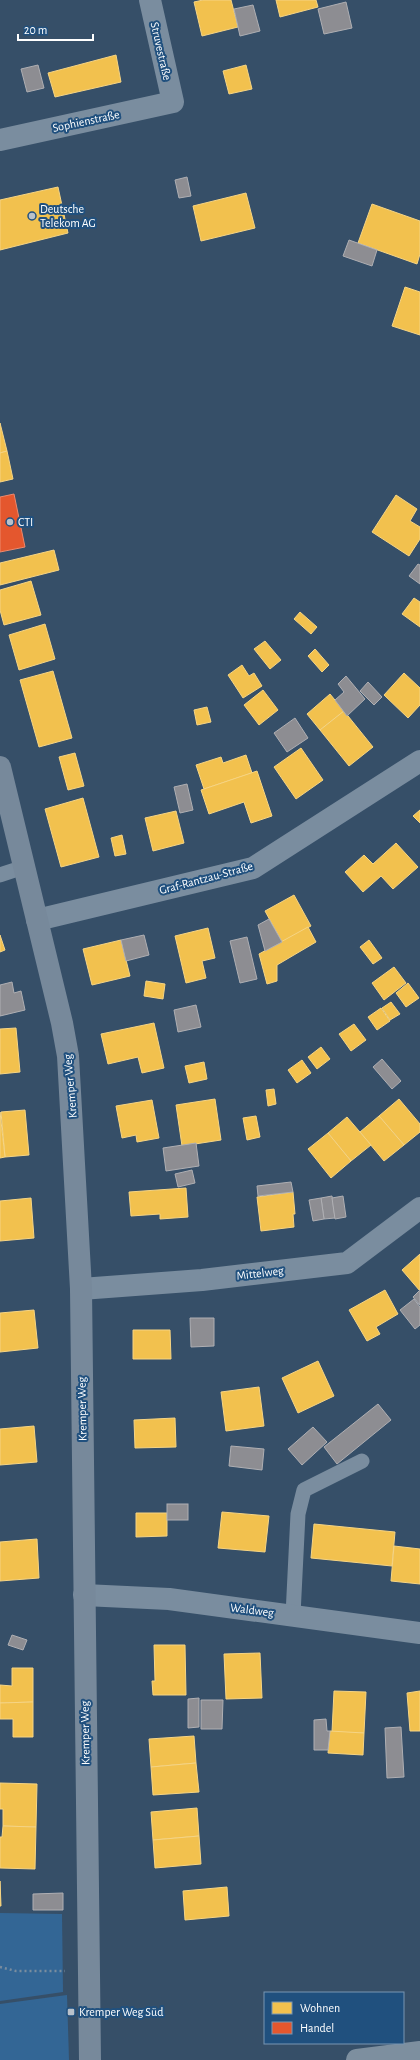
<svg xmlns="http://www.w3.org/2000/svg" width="420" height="2060" font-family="'Alegreya Sans',sans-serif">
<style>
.green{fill:#336695}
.homes{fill:#f2c14e;stroke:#f6d483}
.shops{fill:#e4572e;stroke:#ec896d}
.industry{fill:#8d8d92;stroke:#afafb3}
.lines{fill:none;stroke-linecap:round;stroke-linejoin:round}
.path{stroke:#7a8d9f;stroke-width:2.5;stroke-dasharray:2 3;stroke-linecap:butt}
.lane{stroke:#7a8d9f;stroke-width:15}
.street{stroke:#7a8d9f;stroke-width:22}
.secondary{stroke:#77899b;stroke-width:22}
.highway{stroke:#7d8f9f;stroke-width:22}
.poi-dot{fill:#b9c1ca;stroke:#20507e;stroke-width:1.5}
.labels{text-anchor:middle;stroke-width:4;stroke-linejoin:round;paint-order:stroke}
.street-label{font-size:12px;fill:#fff;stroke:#20507e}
.poi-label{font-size:12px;fill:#fff;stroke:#20507e;text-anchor:start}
</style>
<rect width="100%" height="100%" fill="#364f68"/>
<!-- green -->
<g class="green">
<path d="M0,1913L62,1914L63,1992L0,2001Z"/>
<path d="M67,1995L69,2060H0V2004Z"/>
</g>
<!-- homes -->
<g class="homes">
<path d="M203,0H231L238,27L202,36L194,2Z"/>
<path d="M276,0H316L318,7L280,17Z"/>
<path d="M116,55L121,82L55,97L48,73Z"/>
<path d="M246,65L252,89L229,94L223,71Z"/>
<path d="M58,187L68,233L0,250V200Z"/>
<path d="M246,193L255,228L201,241L193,206Z"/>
<path d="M372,204L420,221V254L417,264L358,243Z"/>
<path d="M405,287L420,292V335L392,326Z"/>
<path d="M0,423L7,451L0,453Z"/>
<path d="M7,451L13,479L0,482V453Z"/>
<path d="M396,495L417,509L410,521L420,527V539L409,556L372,532Z"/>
<path d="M54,550L59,570L0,585V563Z"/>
<path d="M31,581L41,615L4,625L0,610V590Z"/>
<path d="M414,598L420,602V627L402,614Z"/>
<path d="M300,612L317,627L311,634L294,619Z"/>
<path d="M45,624L55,659L19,670L9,635Z"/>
<path d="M265,641L281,660L270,669L254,649Z"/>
<path d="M315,649L329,665L322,672L308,656Z"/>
<path d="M242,665L249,676L254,673L262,686L243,698L228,675Z"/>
<path d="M53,671L72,738L39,747L20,680Z"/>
<path d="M404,673L420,688V705L408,718L384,695Z"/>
<path d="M263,690L278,710L259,725L244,705Z"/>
<path d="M330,694L344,711L320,730L307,714Z"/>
<path d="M207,707L211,722L197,725L194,710Z"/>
<path d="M344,711L373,747L349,766L320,730Z"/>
<path d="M301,748L323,780L296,799L274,767Z"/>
<path d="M75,753L84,786L68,790L59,757Z"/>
<path d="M246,755L252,773L204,789L196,765L221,757L223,763Z"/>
<path d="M257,771L272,816L251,823L244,802L209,814L201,790Z"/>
<path d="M83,798L99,857L61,867L45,809Z"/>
<path d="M420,810V823L413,816Z"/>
<path d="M176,811L184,843L153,851L145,818Z"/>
<path d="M122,835L126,854L115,856L111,838Z"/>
<path d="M396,843L418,867L393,889L381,876L363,892L345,872L364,855L373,864Z"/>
<path d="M294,895L311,926L282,942L265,911Z"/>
<path d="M308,927L316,942L277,965V981L267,984L259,954Z"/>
<path d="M208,928L215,958L202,961L206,978L186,983L175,936Z"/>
<path d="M0,935L5,950L0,952Z"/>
<path d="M121,940L130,976L92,985L83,949Z"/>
<path d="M369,940L382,958L373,964L360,947Z"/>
<path d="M394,967L406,983L384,1000L372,983Z"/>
<path d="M146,981L165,984L163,999L144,996Z"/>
<path d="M408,983L419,998L406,1007L396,993Z"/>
<path d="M391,1002L400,1014L390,1020L382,1008Z"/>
<path d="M381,1008L390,1021L377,1030L368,1017Z"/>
<path d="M154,1023L164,1068L142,1073L138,1057L108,1064L101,1034Z"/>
<path d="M354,1024L366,1040L351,1051L339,1034Z"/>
<path d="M16,1028L20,1072L0,1074V1029Z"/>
<path d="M321,1047L330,1059L317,1069L308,1057Z"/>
<path d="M302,1060L311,1073L297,1083L288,1070Z"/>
<path d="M204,1062L207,1079L189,1083L185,1066Z"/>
<path d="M274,1089L276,1104L268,1106L266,1090Z"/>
<path d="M215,1099L221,1140L182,1146L176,1105Z"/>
<path d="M399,1099L420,1124V1132L404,1145L379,1116Z"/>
<path d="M152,1100L159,1138L137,1142L136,1135L122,1138L116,1106Z"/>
<path d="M25,1110L29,1155L5,1157L1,1112Z"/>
<path d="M0,1112L5,1157L0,1158Z"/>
<path d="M256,1116L260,1137L247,1140L243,1118Z"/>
<path d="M379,1116L404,1145L384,1161L360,1132Z"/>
<path d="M347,1117L371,1145L351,1161L328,1133Z"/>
<path d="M328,1133L351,1161L331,1178L308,1149Z"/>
<path d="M186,1188L188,1217L160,1219V1214L131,1216L129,1192Z"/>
<path d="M293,1192L295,1214H293L294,1227L261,1231L257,1197Z"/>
<path d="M31,1198L34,1238L0,1241V1201Z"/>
<path d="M420,1254V1291L402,1270Z"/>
<path d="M385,1290L398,1314L376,1327L380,1334L367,1341L349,1310Z"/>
<path d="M34,1310L38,1348L0,1352V1313Z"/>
<path d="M133,1330H170L171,1359H133Z"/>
<path d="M318,1361L334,1396L298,1413L282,1378Z"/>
<path d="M259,1387L264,1426L226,1431L221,1392Z"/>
<path d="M175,1418L176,1447L135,1448L134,1420Z"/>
<path d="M34,1426L37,1462L0,1465V1429Z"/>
<path d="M222,1512L269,1516L265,1552L218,1548Z"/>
<path d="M136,1513H167V1536L136,1537Z"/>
<path d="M314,1524L395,1532L392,1566L311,1558Z"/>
<path d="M37,1539L39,1578L0,1581V1542Z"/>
<path d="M394,1546L420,1549V1584L391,1581Z"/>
<path d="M154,1645H185L186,1695H153L152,1681H155Z"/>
<path d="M260,1653L262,1698L226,1699L224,1654Z"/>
<path d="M12,1668H33V1702L0,1703V1685L12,1686Z"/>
<path d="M334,1691L366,1692L364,1733L332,1732Z"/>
<path d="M420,1691V1731H410L407,1693Z"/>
<path d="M33,1702V1737H13V1719H0V1703Z"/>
<path d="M330,1731L364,1733L363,1755L328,1753Z"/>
<path d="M194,1736L196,1763L151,1767L149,1739Z"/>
<path d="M196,1763L199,1792L153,1795L151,1767Z"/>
<path d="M0,1783L37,1784L36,1827L3,1826V1809H0Z"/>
<path d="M197,1808L199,1836L153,1840L151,1812Z"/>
<path d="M3,1826L36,1827L35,1869L0,1868V1837H2Z"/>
<path d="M199,1836L201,1864L155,1868L153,1840Z"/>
<path d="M0,1881L1,1906H0Z"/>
<path d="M227,1887L229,1916L185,1920L183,1891Z"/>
</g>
<!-- shops -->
<path class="shops" d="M14,494L25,547L0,552V497Z"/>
<!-- industry -->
<g class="industry">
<path d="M346,2L352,28L324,34L318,9Z"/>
<path d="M253,5L260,31L240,36L234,9Z"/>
<path d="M38,65L44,88L27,92L21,69Z"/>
<path d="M187,177L191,196L179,198L175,180Z"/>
<path d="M349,240L377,250L372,266L343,256Z"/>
<path d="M418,564L420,565V584L409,576Z"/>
<path d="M346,676L365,699L347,716L335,700L344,692L338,684Z"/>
<path d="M368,682L382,697L374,705L360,691Z"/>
<path d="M295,718L308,738L287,752L274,733Z"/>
<path d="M187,784L193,810L180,813L174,787Z"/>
<path d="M269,919L282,942L265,951L258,925Z"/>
<path d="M144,935L149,955L126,961L121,940Z"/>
<path d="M247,937L257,979L240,983L230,941Z"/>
<path d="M12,982L14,993L21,991L25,1010L0,1016V985Z"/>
<path d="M196,1005L201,1027L178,1032L174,1010Z"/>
<path d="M382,1059L401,1081L392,1089L373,1067Z"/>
<path d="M196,1143L199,1166L166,1171L163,1148Z"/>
<path d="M192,1170L195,1183L178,1187L175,1174Z"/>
<path d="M291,1182L293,1192L258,1196L257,1186Z"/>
<path d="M332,1196L335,1218L324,1219L321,1198Z"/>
<path d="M343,1196L346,1217L335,1219L332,1198Z"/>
<path d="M321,1198L324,1219L313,1221L309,1200Z"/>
<path d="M420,1290V1305L413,1297Z"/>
<path d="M414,1299L420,1307V1325L415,1329L400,1310Z"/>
<path d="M190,1318H214V1346L191,1347Z"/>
<path d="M378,1404L391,1420L337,1464L324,1447Z"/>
<path d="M313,1427L327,1442L302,1465L288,1449Z"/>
<path d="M231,1446L264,1449L262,1470L229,1466Z"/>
<rect x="167" y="1504" width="21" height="16"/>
<path d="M12,1635L27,1640L23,1650L8,1645Z"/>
<path d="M199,1698V1727L188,1728V1699Z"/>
<path d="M201,1700H223L222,1729H201Z"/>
<path d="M326,1719L327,1731H330L328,1750H314V1720Z"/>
<path d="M401,1727L404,1777L387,1778L385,1728Z"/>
<path d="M63,1893V1910H33V1894Z"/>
</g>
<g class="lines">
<!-- path -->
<path class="path" d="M0,1967L16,1971H65"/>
<!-- lane -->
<g class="lane">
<path d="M0,875L24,867"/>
<path d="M293,1615L298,1514L304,1490L362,1461"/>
</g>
<!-- street -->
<g class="street">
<path d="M0,140L173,102L150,0"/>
<path d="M37,920L253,868L420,761"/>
<path d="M81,1289L202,1280L347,1263L420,1208"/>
<path d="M84,1595L169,1599L420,1633"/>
</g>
<!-- secondary -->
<path class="secondary" d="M0,767L62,1023L68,1056L81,1289L90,2060"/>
<!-- highway -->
<path class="highway" d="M357,2060L420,2052"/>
</g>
<!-- markers -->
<g class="poi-dot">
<circle cx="32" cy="216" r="4"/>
<circle cx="10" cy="522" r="4"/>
<rect x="67" y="2008" width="8" height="8" rx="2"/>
</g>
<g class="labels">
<!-- street labels -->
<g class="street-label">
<text transform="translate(161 51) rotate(77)" y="4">Struvestraße</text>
<text transform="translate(86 121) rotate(-12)" y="4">Sophienstraße</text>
<text transform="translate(206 878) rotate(-15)" y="4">Graf-Rantzau-Straße</text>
<text transform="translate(70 1086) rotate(-95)" y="4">Kremper Weg</text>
<text transform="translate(260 1273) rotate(-7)" y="4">Mittelweg</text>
<text transform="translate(82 1409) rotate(-91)" y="4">Kremper Weg</text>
<text transform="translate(252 1610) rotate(7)" y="4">Waldweg</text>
<text transform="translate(85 1733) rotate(-91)" y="4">Kremper Weg</text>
</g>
<!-- poi labels -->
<g class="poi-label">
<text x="40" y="213">Deutsche<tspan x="40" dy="14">Telekom AG</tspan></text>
<text x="18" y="526">CTI</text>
<text x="79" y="2016">Kremper Weg Süd</text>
</g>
</g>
<!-- legend -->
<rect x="264" y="1992" width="140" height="52" fill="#20507e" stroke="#7996b2"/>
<rect x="272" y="2002" width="20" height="12" fill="#f2c14e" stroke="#7996b2"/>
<text x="300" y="2012" font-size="12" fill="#ffffff">Wohnen</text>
<rect x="272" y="2022" width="20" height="12" fill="#e4572e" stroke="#7996b2"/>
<text x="300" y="2032" font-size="12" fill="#ffffff">Handel</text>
<!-- scale -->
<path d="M18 34v6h75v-6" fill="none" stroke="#ffffff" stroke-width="2"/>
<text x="24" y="34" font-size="12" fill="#ffffff" stroke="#20507e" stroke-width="3" paint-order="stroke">20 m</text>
</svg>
